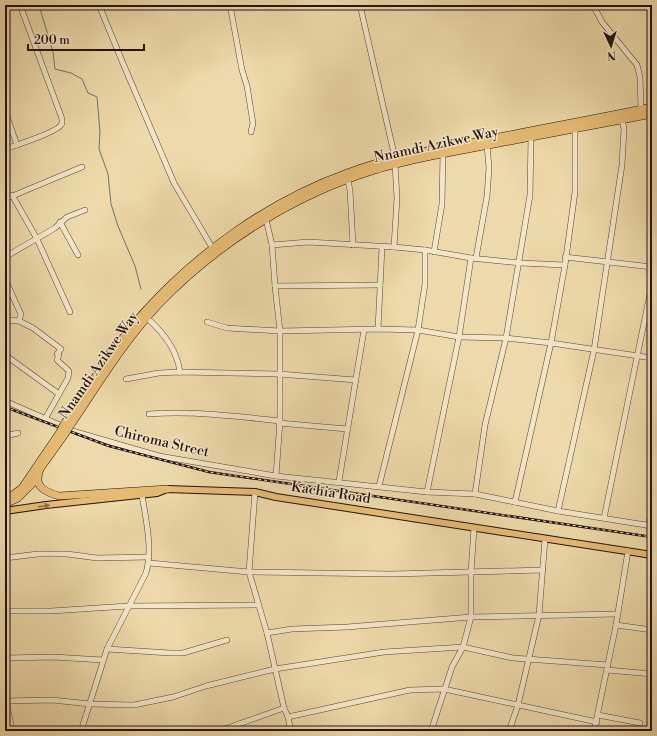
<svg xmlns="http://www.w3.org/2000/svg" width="657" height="736" font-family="'Libre Bodoni',serif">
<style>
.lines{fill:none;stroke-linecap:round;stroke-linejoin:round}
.stream{stroke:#69776d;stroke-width:1}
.minor-casing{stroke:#544433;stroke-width:6}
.major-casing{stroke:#21120c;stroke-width:8}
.highway-casing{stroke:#21120c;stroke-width:8}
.minor{stroke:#f3e6c7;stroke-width:5}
.major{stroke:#e6bc74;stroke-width:6}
.highway{stroke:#e6bc74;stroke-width:7}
.rail-casing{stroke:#21120c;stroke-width:2.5}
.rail{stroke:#f3e6c7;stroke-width:1;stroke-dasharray:3;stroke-linecap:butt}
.highway-bridge-casing{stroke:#21120c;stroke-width:8;stroke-linecap:butt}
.highway-bridge{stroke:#e6bc74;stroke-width:7}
.oneway{fill:#8d7045}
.labels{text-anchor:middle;stroke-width:3;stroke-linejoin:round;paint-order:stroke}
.street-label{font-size:14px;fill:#21120c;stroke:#f3e6c7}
</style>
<rect width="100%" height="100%" fill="#edd9a9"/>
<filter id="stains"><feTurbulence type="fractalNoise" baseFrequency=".005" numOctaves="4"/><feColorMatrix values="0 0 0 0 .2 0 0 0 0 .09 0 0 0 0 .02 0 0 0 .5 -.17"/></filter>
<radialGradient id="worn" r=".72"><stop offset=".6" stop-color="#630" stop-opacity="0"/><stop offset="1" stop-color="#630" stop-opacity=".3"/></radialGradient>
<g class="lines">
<!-- stream -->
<path class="stream" d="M39,5L53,52L55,69L71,73L82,79L88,93L97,97L100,132L99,149L108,174L111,204L118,226L135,266L141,289"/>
<!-- minor casing -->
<g class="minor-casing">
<g id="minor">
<path d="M99,5L122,61L174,183L213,249"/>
<path d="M230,5L242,70L247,86L253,123L251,132"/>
<path d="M360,5L395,158"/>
<path d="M593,5L602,22L637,65L640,77L641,109"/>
<path d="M5,111L17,145"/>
<path d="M5,149C14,146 57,132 61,125C63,123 62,119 61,116L20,5"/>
<path d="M348,180L350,191L353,245"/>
<path d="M12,195L37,239L70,312"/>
<path d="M5,199L82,167"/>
<path d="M266,219L272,245L275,286L280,331V421L276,476"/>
<path d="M60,222L78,255"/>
<path d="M272,245L308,242L394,247L425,250L471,258L520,263L565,265"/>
<path d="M394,247L397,198L395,164"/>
<path d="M434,252L442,204L443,153"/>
<path d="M5,257L55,228L67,217L85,210"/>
<path d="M565,257L652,267"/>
<path d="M476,258L487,196L489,168L487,145"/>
<path d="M5,279L19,310L21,314L19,321L33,328L61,349L57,354L59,355L57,360L69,371L68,378L45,419"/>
<path d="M275,286L380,285"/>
<path d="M147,318C163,332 177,350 180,372"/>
<path d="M5,320L19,321"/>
<path d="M207,322L227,328L280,331L378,329L418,330L459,337L506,338L551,343L652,358"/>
<path d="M378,329L382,247"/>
<path d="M5,355L59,394"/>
<path d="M126,379L159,373L180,372L279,374L356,380"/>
<path d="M5,401L76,432L159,456L276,476L427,492L475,494L558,511L652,526"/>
<path d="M149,414C192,411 236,416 280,421"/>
<path d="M279,423L347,429"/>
<path d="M5,436L18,433"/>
<path d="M339,481L364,330"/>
<path d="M379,486L418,330L425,284V250"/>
<path d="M255,492L249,572L267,633L284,708L288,717L291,731"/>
<path d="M427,492L459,337L471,258"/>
<path d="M475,494L485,425L506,338L530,195L531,137"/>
<path d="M515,502L551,343L565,265L575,192V128"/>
<path d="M558,511L594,350L622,165L624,129L622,119"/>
<path d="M604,518L652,284"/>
<path d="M648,526L652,509"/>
<path d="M5,558L38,554H67L97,558L149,557"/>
<path d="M149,563L249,572L321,573L392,574L543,570"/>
<path d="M5,611H51L128,606L258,605"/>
<path d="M616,625L652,630"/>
<path d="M267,633L292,629L347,627L471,617L617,614"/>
<path d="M107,649L170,653H183L227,640"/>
<path d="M5,658L53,657L103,660"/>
<path d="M607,670L652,674"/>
<path d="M5,694L12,731"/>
<path d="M5,701L52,700L90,704L134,705L173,697L206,686L275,669L384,652L463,647L513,658L608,665"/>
<path d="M598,715L640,723"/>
<path d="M288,717L410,690L444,689L597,722"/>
<path d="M81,731L107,649L146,573C153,549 146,520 142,495"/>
<path d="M219,731L284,708"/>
<path d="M431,731L452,667L463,647L471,617V572L474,528"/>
<path d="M509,731L518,705L539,615L545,539"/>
<path d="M594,731L616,625L628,551"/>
</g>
</g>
<!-- major casing -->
<g class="major-casing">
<path id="major" d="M5,511L46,505L157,493L167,489L255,492L276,497L652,555"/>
</g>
<!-- highway casing -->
<g class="highway-casing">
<g id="highway">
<path d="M64,424C90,386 114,345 146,310C201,250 270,201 347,173C390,157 435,149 480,141C537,129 595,119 652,107"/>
<path d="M70,426C98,385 124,341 159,304C218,243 294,195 375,170C393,164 412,160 431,156L652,114"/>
<path d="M40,469C39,472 38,476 38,479C37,489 52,494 59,496L167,489"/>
<path d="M5,499L14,494L22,488L60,432"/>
<path d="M5,504L18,498L33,483L40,469L65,434"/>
</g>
</g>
<!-- minor -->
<use href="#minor" class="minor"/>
<!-- major -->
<use href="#major" class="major"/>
<!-- highway -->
<use href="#highway" class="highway"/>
<!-- rail casing -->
<g class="rail-casing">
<path id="rail" d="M5,407L109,446L209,472L652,537"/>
</g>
<!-- rail -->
<use href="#rail" class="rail"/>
<!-- highway-bridge casing -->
<g class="highway-bridge-casing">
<g id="highway-bridge">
<path d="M60,432L64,424"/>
<path d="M65,434L70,426"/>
</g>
</g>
<!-- highway-bridge -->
<use href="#highway-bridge" class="highway-bridge"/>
</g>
<!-- one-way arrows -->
<defs><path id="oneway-solid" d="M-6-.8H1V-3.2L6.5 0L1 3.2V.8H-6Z"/></defs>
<use class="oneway" href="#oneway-solid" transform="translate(44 506) rotate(-8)"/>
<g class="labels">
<!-- street labels -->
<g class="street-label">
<text transform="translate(436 144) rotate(-12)" y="5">Nnamdi Azikwe Way</text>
<text transform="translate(98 365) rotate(-55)" y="5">Nnamdi Azikwe Way</text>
<text transform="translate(162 441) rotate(13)" y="5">Chiroma Street</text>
<text transform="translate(331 492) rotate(9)" y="5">Kachia Road</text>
</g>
</g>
<!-- margin -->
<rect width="657" height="736" fill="none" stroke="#edd9a9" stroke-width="20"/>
<rect x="6" y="6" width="645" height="724" fill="none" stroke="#21120c" stroke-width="2"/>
<rect x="10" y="10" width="637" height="716" fill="none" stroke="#21120c"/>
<!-- north arrow -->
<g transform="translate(611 46) rotate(176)" stroke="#f3e6c7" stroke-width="3" paint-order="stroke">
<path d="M0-3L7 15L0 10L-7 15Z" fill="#21120c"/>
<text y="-6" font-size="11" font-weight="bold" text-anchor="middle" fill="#21120c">N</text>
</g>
<!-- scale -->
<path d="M28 44v6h116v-6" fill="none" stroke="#21120c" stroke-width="2"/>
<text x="34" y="44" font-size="12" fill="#21120c" stroke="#f3e6c7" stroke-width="3" paint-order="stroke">200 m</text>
<rect width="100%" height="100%" filter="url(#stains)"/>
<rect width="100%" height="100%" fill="url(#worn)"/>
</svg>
